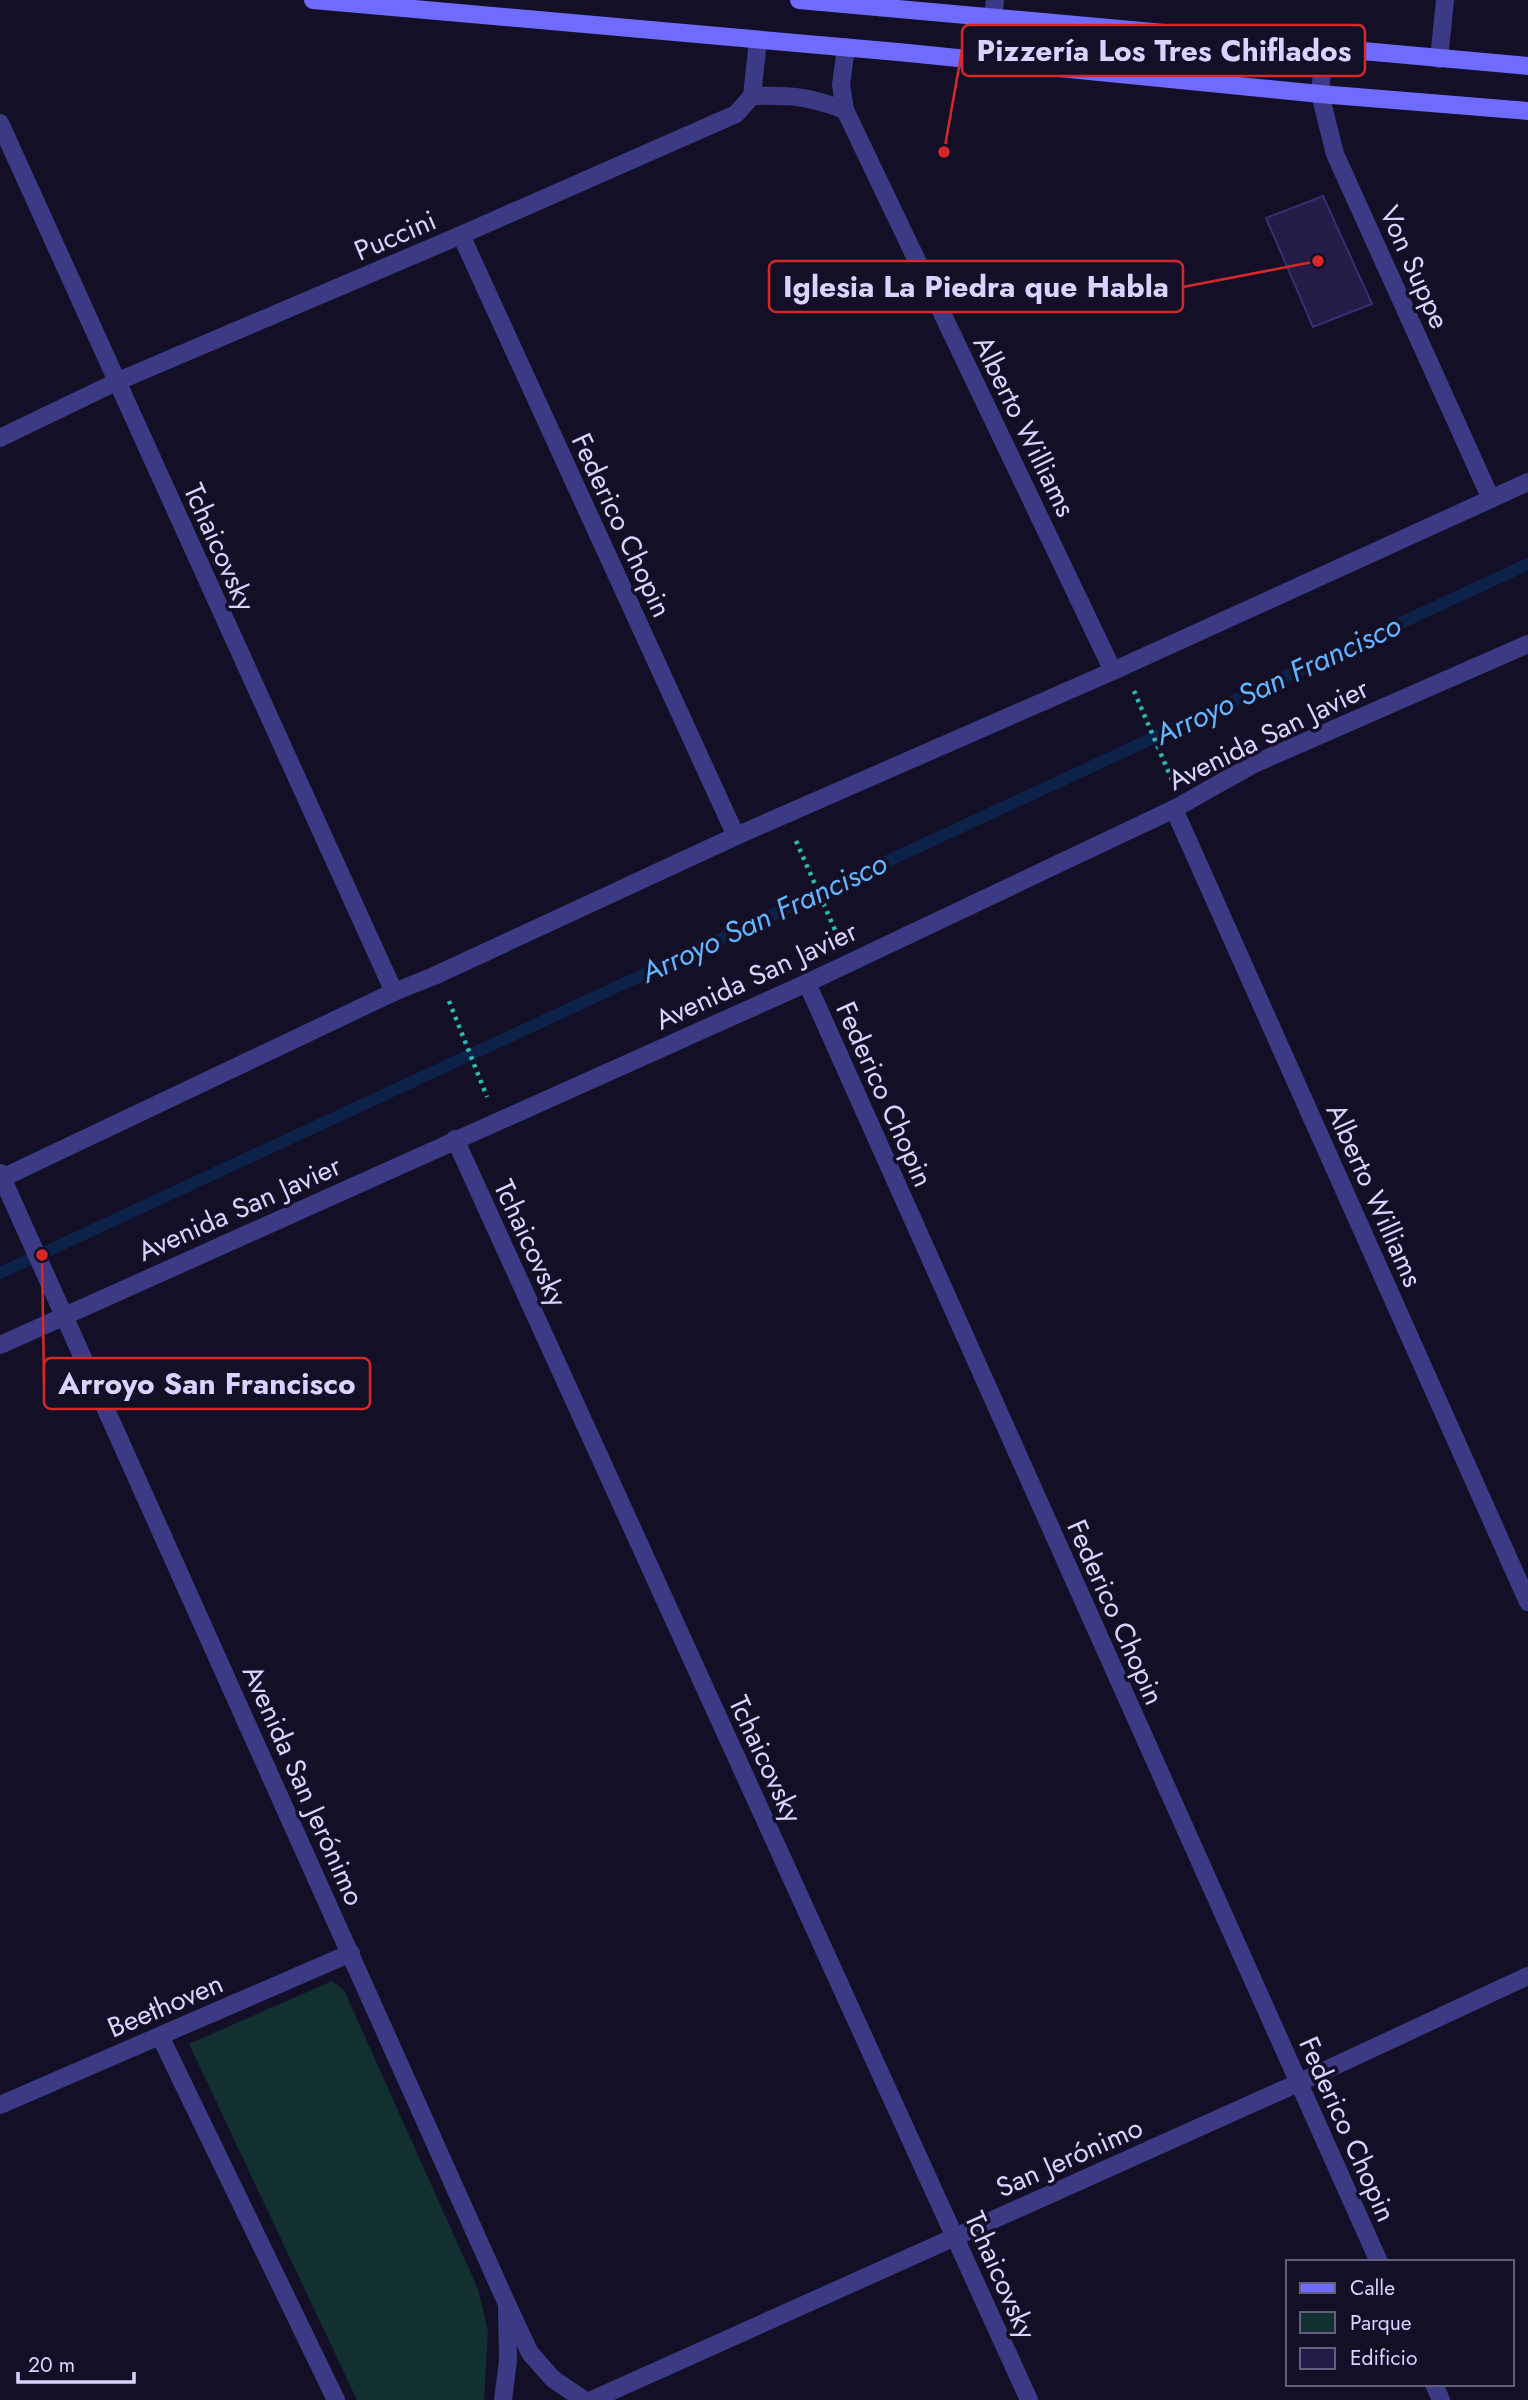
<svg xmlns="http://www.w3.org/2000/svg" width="1528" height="2400" font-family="Jost,sans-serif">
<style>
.green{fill:#12302f}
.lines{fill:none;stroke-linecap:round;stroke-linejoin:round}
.stream{stroke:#0c2248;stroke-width:12}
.building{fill:#241b47;stroke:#3b2d73;stroke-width:2}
.path{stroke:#2fb8b0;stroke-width:4.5;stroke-dasharray:3.5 5;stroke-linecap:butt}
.minor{stroke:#3d3a85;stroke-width:18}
.secondary{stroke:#6f6bff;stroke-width:18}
.labels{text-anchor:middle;stroke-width:7;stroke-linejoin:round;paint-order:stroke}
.street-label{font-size:28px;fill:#d9d4ff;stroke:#130f26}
.water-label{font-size:30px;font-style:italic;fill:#62b6ff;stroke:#130f26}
.leader{fill:none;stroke:#d62828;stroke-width:2.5}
.callout-dot{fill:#d62828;stroke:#130f26;stroke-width:2.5}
.callout{fill:#130f26;stroke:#d62828;stroke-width:2.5}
.callout-label{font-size:30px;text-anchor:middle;font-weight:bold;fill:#d9d4ff}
</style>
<rect width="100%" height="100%" fill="#130f26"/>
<!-- green -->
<path class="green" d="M332 1981 344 1990 478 2289 488 2331 484 2400H357L189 2044Z"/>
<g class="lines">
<!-- stream -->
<path class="stream" d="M0 1273 1528 564"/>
</g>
<!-- building -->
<path class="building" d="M1323 196 1372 304 1313 327 1266 218Z"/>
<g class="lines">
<!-- path -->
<g class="path">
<path d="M1134 691 1172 780"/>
<path d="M796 841 839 939"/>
<path d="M449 1001 487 1097"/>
</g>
<!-- minor -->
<g class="minor">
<path d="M993 18 995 0"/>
<path d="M846 47 841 85 845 110 1113 671"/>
<path d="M1324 49 1320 94 1335 154 1491 499"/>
<path d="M1439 59 1445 0"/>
<path d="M752 96C792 95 807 96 845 110"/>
<path d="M0 123 394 992"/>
<path d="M461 235 736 836"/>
<path d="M0 438 116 382 461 235 736 114 752 96 758 40"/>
<path d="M1174 809 1528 1602"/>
<path d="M807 983 1379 2262"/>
<path d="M455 1139 1029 2400"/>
<path d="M0 1173 507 2304 530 2353 553 2379 584 2400"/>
<path d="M0 1179 394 992 434 976 736 836 1113 671 1528 482"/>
<path d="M0 1345 807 983 1174 809 1254 764 1528 644"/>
<path d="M160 2036 336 2400"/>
<path d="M0 2105 351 1953"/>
<path d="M1434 2384 1441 2400"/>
<path d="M503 2400 508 2360 507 2309"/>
<path d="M592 2400 1298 2083 1528 1976"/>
</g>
<!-- secondary -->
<g class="secondary">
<path d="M313 0 898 52 1320 94 1528 111"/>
<path d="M799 0 1528 66"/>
</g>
</g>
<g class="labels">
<!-- street labels -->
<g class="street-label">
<text transform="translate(395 235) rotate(-23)" y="10">Puccini</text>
<text transform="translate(1415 267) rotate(66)" y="10">Von Suppe</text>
<text transform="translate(1025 426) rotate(64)" y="10">Alberto Williams</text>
<text transform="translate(622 525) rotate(65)" y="10">Federico Chopin</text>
<text transform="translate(220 547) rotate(66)" y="10">Tchaicovsky</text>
<text transform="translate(1268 734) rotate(-26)" y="10">Avenida San Javier</text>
<text transform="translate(756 975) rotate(-25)" y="10">Avenida San Javier</text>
<text transform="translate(885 1094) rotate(66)" y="10">Federico Chopin</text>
<text transform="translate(1375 1195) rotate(66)" y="10">Alberto Williams</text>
<text transform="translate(239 1208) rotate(-24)" y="10">Avenida San Javier</text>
<text transform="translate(531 1243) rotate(65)" y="10">Tchaicovsky</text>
<text transform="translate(1116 1612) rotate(66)" y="10">Federico Chopin</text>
<text transform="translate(766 1759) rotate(65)" y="10">Tchaicovsky</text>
<text transform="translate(304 1785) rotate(66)" y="10">Avenida San Jerónimo</text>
<text transform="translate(165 2005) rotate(-23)" y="10">Beethoven</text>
<text transform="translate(1348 2129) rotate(66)" y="10">Federico Chopin</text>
<text transform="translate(1069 2157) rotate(-24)" y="10">San Jerónimo</text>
<text transform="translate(1001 2275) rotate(66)" y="10">Tchaicovsky</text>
</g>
<!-- water labels -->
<g class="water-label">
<text transform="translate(1278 680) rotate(-25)" y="10">Arroyo San Francisco</text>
<text transform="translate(764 918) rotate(-25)" y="10">Arroyo San Francisco</text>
</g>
</g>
<!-- callouts -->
<path class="leader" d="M944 152L962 50M1318 261L1183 287M42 1255L44 1383"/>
<g class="callout-dot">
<circle cx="944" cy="152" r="7"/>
<circle cx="1318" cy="261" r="7"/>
<circle cx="42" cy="1255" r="7"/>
</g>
<g class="callout">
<rect x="962" y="25" width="403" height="51" rx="7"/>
<rect x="769" y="261" width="414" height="51" rx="7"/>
<rect x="44" y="1358" width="326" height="51" rx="7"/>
</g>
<g class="callout-label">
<text x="1164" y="61">Pizzería Los Tres Chiflados</text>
<text x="976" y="297">Iglesia La Piedra que Habla</text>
<text x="207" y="1394">Arroyo San Francisco</text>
</g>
<!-- legend -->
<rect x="1286" y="2260" width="228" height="126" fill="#130f26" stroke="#625e7d" stroke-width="2"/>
<rect x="1300" y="2283" width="35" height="10" fill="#6f6bff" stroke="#625e7d" stroke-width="2"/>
<text x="1350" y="2295" font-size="21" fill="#d9d4ff">Calle</text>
<rect x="1300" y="2312" width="35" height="21" fill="#12302f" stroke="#625e7d" stroke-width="2"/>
<text x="1350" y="2330" font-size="21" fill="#d9d4ff">Parque</text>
<rect x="1300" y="2348" width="35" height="21" fill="#241b47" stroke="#625e7d" stroke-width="2"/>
<text x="1350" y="2365" font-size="21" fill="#d9d4ff">Edificio</text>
<!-- scale -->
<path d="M18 2372v10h116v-10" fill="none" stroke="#d9d4ff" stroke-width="3.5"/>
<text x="28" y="2372" font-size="21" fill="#d9d4ff" stroke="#130f26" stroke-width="5" paint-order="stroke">20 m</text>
</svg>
